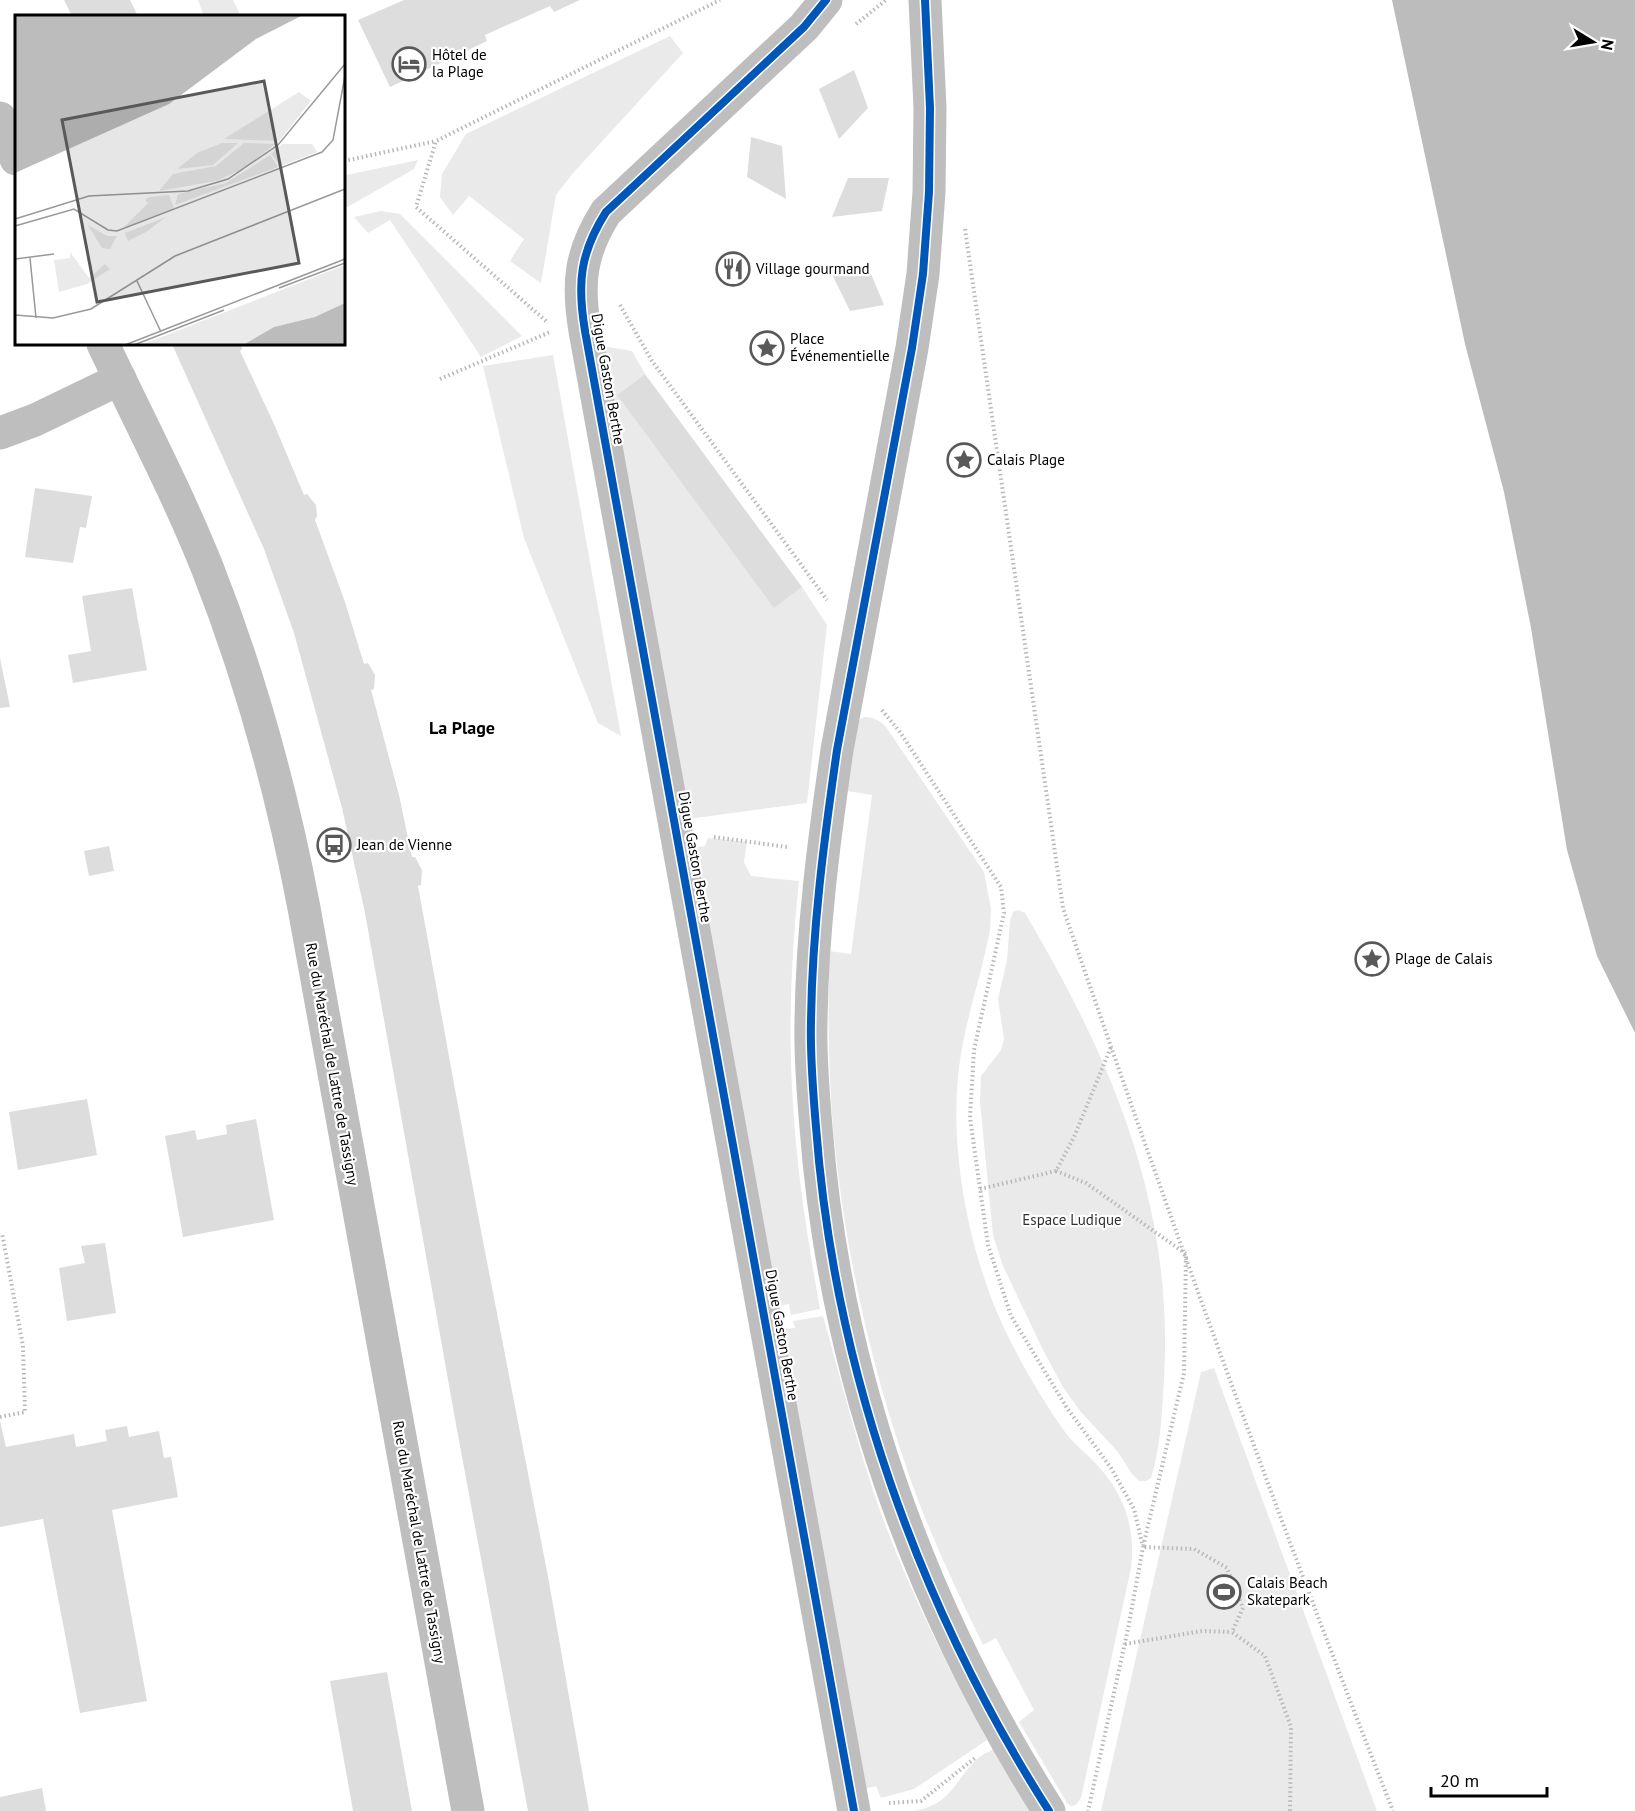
<svg xmlns="http://www.w3.org/2000/svg" width="1635" height="1811" font-family="'PT Sans',sans-serif">
<style>
.green{fill:#eaeaea}
.water{fill:#bcbcbc}
.building{fill:#ddd}
.lines{fill:none;stroke-linecap:round;stroke-linejoin:round}
.path{stroke:#b8b8b8;stroke-width:4;stroke-dasharray:1.5 3;stroke-linecap:butt}
.minor{stroke:#bebebe;stroke-width:33}
.cycleway-casing{stroke:#fff;stroke-width:11}
.cycleway{stroke:#0057b8;stroke-width:8}
.labels{text-anchor:middle;stroke-width:4.5;stroke-linejoin:round;paint-order:stroke}
.poi-label{font-size:15px;fill:#000;stroke:#fff;text-anchor:start}
.street-label{font-size:15px;fill:#000;stroke:#fff}
.park-label{font-size:15px;fill:#303030;stroke:#fff}
.quarter-label{font-size:18px;font-weight:bold;fill:#000;stroke:#fff}
.inset-road{fill:none;stroke:#999;stroke-width:1.5}
.view{fill:#595959;fill-opacity:0.15;stroke:#595959;stroke-width:3}
.inset-edge{fill:none;stroke:#000;stroke-width:3}
</style>
<rect width="100%" height="100%" fill="#fff"/>
<!-- green -->
<g class="green">
<path d="M198 0H233L241 16H204Z"/>
<path d="M670 36 683 53 574 172 556 195 541 283 510 261 524 239 469 196 453 215 440 197 442 174 466 134Z"/>
<path d="M418 160 414 169 344 209V178L346 175Z"/>
<path d="M381 211 400 214 522 336 481 357 390 220 368 233 354 217Z"/>
<path d="M603 346 632 351 645 374 617 395 774 607 802 587 827 625 807 803 688 819Z"/>
<path d="M553 355 621 736 598 723 524 538 483 366Z"/>
<path d="M864 717C874 717 879 720 886 727L984 872 991 909 990 930C982 972 968 1012 961 1054 947 1136 966 1241 999 1317 1016 1355 1038 1393 1062 1428 1074 1446 1095 1459 1108 1478 1128 1506 1135 1534 1131 1568L1081 1798 1076 1805 1071 1806 1067 1803 1019 1722 1034 1710 996 1638 983 1645C960 1598 937 1549 918 1500 875 1384 846 1260 834 1138 828 1076 828 1014 829 951L851 954 872 795 847 791 857 721Z"/>
<path d="M708 838 747 842 744 862 751 876 799 881C791 955 788 1029 793 1105 797 1173 808 1241 820 1309L791 1315 789 1304 777 1306 694 848 705 846Z"/>
<path d="M1018 910 1025 913C1112 1060 1174 1205 1164 1379 1162 1412 1161 1446 1151 1478L1146 1481H1139L1132 1474 1118 1452 1080 1411 1063 1387 1044 1352 1003 1266 993 1235 980 1102 981 1076 1001 1050 1004 1039 998 999 1007 960 1010 921 1013 912Z"/>
<path d="M823 1316C841 1380 857 1445 879 1508 908 1589 947 1665 987 1740L914 1789 881 1798 876 1786 864 1789 781 1329 795 1328 793 1321Z"/>
<path d="M1214 1368 1377 1811H1101L1201 1372Z"/>
<path d="M993 1749 1030 1811H913C950 1805 952 1785 974 1762 979 1756 987 1753 993 1749Z"/>
</g>
<!-- water -->
<path class="water" d="M1392 0H1635V1033L1597 956 1567 850 1531 628 1504 492 1465 344Z"/>
<!-- building -->
<g class="building">
<path d="M64 0H130L138 16H72Z"/>
<path d="M404 0H580L554 12 550 6 485 35 487 41 390 87 358 20Z"/>
<path d="M854 70 868 108 839 139 819 89Z"/>
<path d="M751 137 782 146 786 199 747 177Z"/>
<path d="M848 178H889L882 211 832 217Z"/>
<path d="M829 268 869 269 884 305 850 311Z"/>
<path d="M172 344H241L242 349 240 351 274 424 304 495 307 494 316 505 317 516 315 520 345 602 364 664 368 663 375 675 374 689 371 690 399 795 412 857H415L422 870 421 885 418 886 477 1210 549 1582 589 1811H528L455 1419 365 913 342 808 294 633 264 549Z"/>
<path d="M645 374 802 587 774 608 617 395Z"/>
<path d="M35 488 92 496 86 528 80 527 73 563 25 557Z"/>
<path d="M132 588 147 670 73 683 68 655 91 651 82 596Z"/>
<path d="M0 658 10 707 0 708Z"/>
<path d="M109 846 114 871 89 876 84 851Z"/>
<path d="M87 1099 97 1155 18 1170 9 1112Z"/>
<path d="M256 1119 274 1220 183 1237 165 1136 195 1130 197 1140 227 1134 226 1125Z"/>
<path d="M105 1243 116 1313 67 1321 59 1268 85 1263 81 1246Z"/>
<path d="M0 1421 6 1447 74 1434 76 1447 107 1441 105 1430 127 1426 129 1437 159 1431 164 1458 171 1457 178 1497 112 1510 147 1701 80 1713 43 1519 0 1527Z"/>
<path d="M387 1672 412 1811H353L330 1681Z"/>
<path d="M42 1788 46 1811H0V1797Z"/>
</g>
<g class="lines">
<!-- path -->
<g class="path">
<path d="M856 24 886 0"/>
<path d="M344 161 436 141"/>
<path d="M965 229 1063 908C1167 1211 1276 1513 1393 1811"/>
<path d="M620 305 652 361 827 600"/>
<path d="M546 321 416 207 436 141 720 0"/>
<path d="M440 379 550 332"/>
<path d="M882 710 900 732 1001 887 1004 913 974 1050 970 1118 988 1245 1011 1316 1067 1408 1111 1468 1134 1509 1143 1547 1128 1629 1088 1811"/>
<path d="M714 837 787 847"/>
<path d="M1056 1171 1086 1183 1186 1254 1184 1373 1143 1547 1194 1549 1227 1568 1243 1608 1232 1632 1265 1656 1291 1727 1290 1811"/>
<path d="M980 1189 1056 1171 1074 1137 1111 1047"/>
<path d="M0 1417 25 1412 23 1346 2 1233"/>
<path d="M1125 1644 1202 1631 1232 1632"/>
<path d="M889 1803 921 1801 975 1758"/>
</g>
<!-- minor -->
<g class="minor">
<path d="M826 0 804 27 606 212C580 253 577 283 585 331L854 1811"/>
<path d="M925 0 930 108 929 192 923 274 912 348 837 750C824 840 812 931 811 1022 810 1057 813 1092 816 1127 834 1369 919 1607 1049 1811"/>
<path d="M0 118 16 159"/>
<path d="M103 344C138 418 176 490 207 567 250 676 282 792 304 908L468 1811"/>
<path d="M0 433 35 420 120 379"/>
</g>
<!-- cycleway casing -->
<g class="cycleway-casing">
<g id="cycleway">
<path d="M826 0 804 27 606 212C580 253 577 283 585 331L854 1811"/>
<path d="M925 0 930 108 929 192 923 274 912 348 837 750C824 840 812 931 811 1022 810 1057 813 1092 816 1127 834 1369 919 1607 1049 1811"/>
</g>
</g>
<!-- cycleway -->
<use href="#cycleway" class="cycleway"/>
</g>
<!-- icons -->
<defs>
<g id="hotel-ring" transform="scale(1.725)"><circle r="9.5" fill="#fff" stroke="#595959" stroke-width="1.5"/><path d="M-6-4.5h1.5V1H6V5H4.5V3h-9V5H-6ZM-4 0a1.8 1.8 0 1 1 3.6 0ZM.5 0V-2.5h3Q6-2.5 6 0Z" fill="#595959"/></g>
<g id="restaurant-ring" transform="scale(1.725)"><circle r="9.5" fill="#fff" stroke="#595959" stroke-width="1.5"/><path d="M-5-6h1v4h1v-4h1v4h1v-4h1v5L-1.5 .5V6h-2V.5L-5-1ZM5-6V6H3V1.5H1.5Q1.5-4 5-6Z" fill="#595959"/></g>
<g id="sight-ring" transform="scale(1.725)"><circle r="9.5" fill="#fff" stroke="#595959" stroke-width="1.5"/><path d="M0-6L1.8-2.2L6-1.7L2.9 1.2L3.7 5.4L0 3.3L-3.7 5.4L-2.9 1.2L-6-1.7L-1.8-2.2Z" fill="#595959"/></g>
<g id="bus-ring" transform="scale(1.725)"><circle r="9.5" fill="#fff" stroke="#595959" stroke-width="1.5"/><path d="M-5-6H5V4H4V6H2V4H-2V6H-4V4H-5ZM-3.5-4V0h7V-4ZM-3.5 1.2v1.5H-2V1.2ZM2 1.2v1.5H3.5V1.2Z" fill="#595959"/></g>
<g id="stadium-ring" transform="scale(1.725)"><circle r="9.5" fill="#fff" stroke="#595959" stroke-width="1.5"/><path d="M0-5a6.5 5 0 1 0 0 10a6.5 5 0 1 0 0-10ZM-3.5-1.8h7v3.6h-7Z" fill="#595959"/></g>
</defs>
<g fill-rule="evenodd">
<use href="#hotel-ring" x="409" y="64"/>
<use href="#restaurant-ring" x="733" y="269"/>
<use href="#sight-ring" x="767" y="348"/>
<use href="#sight-ring" x="964" y="460"/>
<use href="#bus-ring" x="334" y="845"/>
<use href="#sight-ring" x="1372" y="959"/>
<use href="#stadium-ring" x="1224" y="1592"/>
</g>
<g class="labels">
<!-- poi labels -->
<g class="poi-label">
<text x="432" y="60">Hôtel de<tspan x="432" dy="17">la Plage</tspan></text>
<text x="756" y="274">Village gourmand</text>
<text x="790" y="344">Place<tspan x="790" dy="17">Événementielle</tspan></text>
<text x="987" y="465">Calais Plage</text>
<text x="357" y="850">Jean de Vienne</text>
<text x="1395" y="964">Plage de Calais</text>
<text x="1247" y="1588">Calais Beach<tspan x="1247" dy="17">Skatepark</tspan></text>
</g>
<!-- street labels -->
<g class="street-label">
<text transform="translate(608 379) rotate(80)" y="5">Digue Gaston Berthe</text>
<text transform="translate(695 857) rotate(80)" y="5">Digue Gaston Berthe</text>
<text transform="translate(332 1064) rotate(80)" y="5">Rue du Maréchal de Lattre de Tassigny</text>
<text transform="translate(782 1335) rotate(80)" y="5">Digue Gaston Berthe</text>
<text transform="translate(419 1542) rotate(80)" y="5">Rue du Maréchal de Lattre de Tassigny</text>
</g>
<!-- park labels -->
<g class="park-label">
<text x="1072" y="1225">Espace Ludique</text>
</g>
<!-- quarter labels -->
<g class="quarter-label">
<text x="462" y="734">La Plage</text>
</g>
</g>
<!-- overview -->
<g transform="translate(15 15)">
<rect width="330" height="330" fill="#fff"/>
<path d="M284 77 296 86 264 126 209 124ZM207 128H223L198 150 162 154 182 138ZM229 128 260 129 230 153 201 166 144 176 158 159 201 151ZM267 129H297L302 137 266 151 256 139ZM255 140 263 152 160 190 163 179 211 168ZM154 180 159 193 108 213 133 188 130 185 134 182ZM151 202 131 217 113 226 110 218ZM73 210 92 221H102L95 234 87 233ZM55 237 74 263 90 249 95 254 72 269 44 277 39 245 55 243ZM330 250V288L301 302 259 312 228 330H126Z" fill="#eaeaea"/>
<path d="M0 0H288L241 24 154 89 0 158ZM330 288V330H228L259 312 300 302Z" fill="#bcbcbc"/>
<path class="inset-road" d="M0 204 74 181 173 176 213 164 263 130 330 49M0 211 59 194 93 215 102 216 307 137 318 125 330 61M15 243 21 303M0 244 39 239M122 266 146 317M264 273 330 248M0 300 38 303 76 294 160 241 330 174M110 330 330 244M119 330 209 295"/>
<path class="view" d="M249 66 284 248 82 287 47 105Z"/>
<rect width="330" height="330" class="inset-edge"/>
</g>
<!-- north arrow -->
<g transform="translate(1593 42) rotate(101)" stroke="#ffffff" stroke-width="4.5" paint-order="stroke">
<path d="M0-4.5L10 22L0 15L-10 22Z" fill="#000000"/>
<text y="-9" font-size="16" font-weight="bold" text-anchor="middle" fill="#000000">N</text>
</g>
<!-- scale -->
<path d="M1431 1787v9h116v-9" fill="none" stroke="#000000" stroke-width="3"/>
<text x="1440" y="1787" font-size="18" fill="#000000" stroke="#ffffff" stroke-width="4.5" paint-order="stroke">20 m</text>
</svg>
